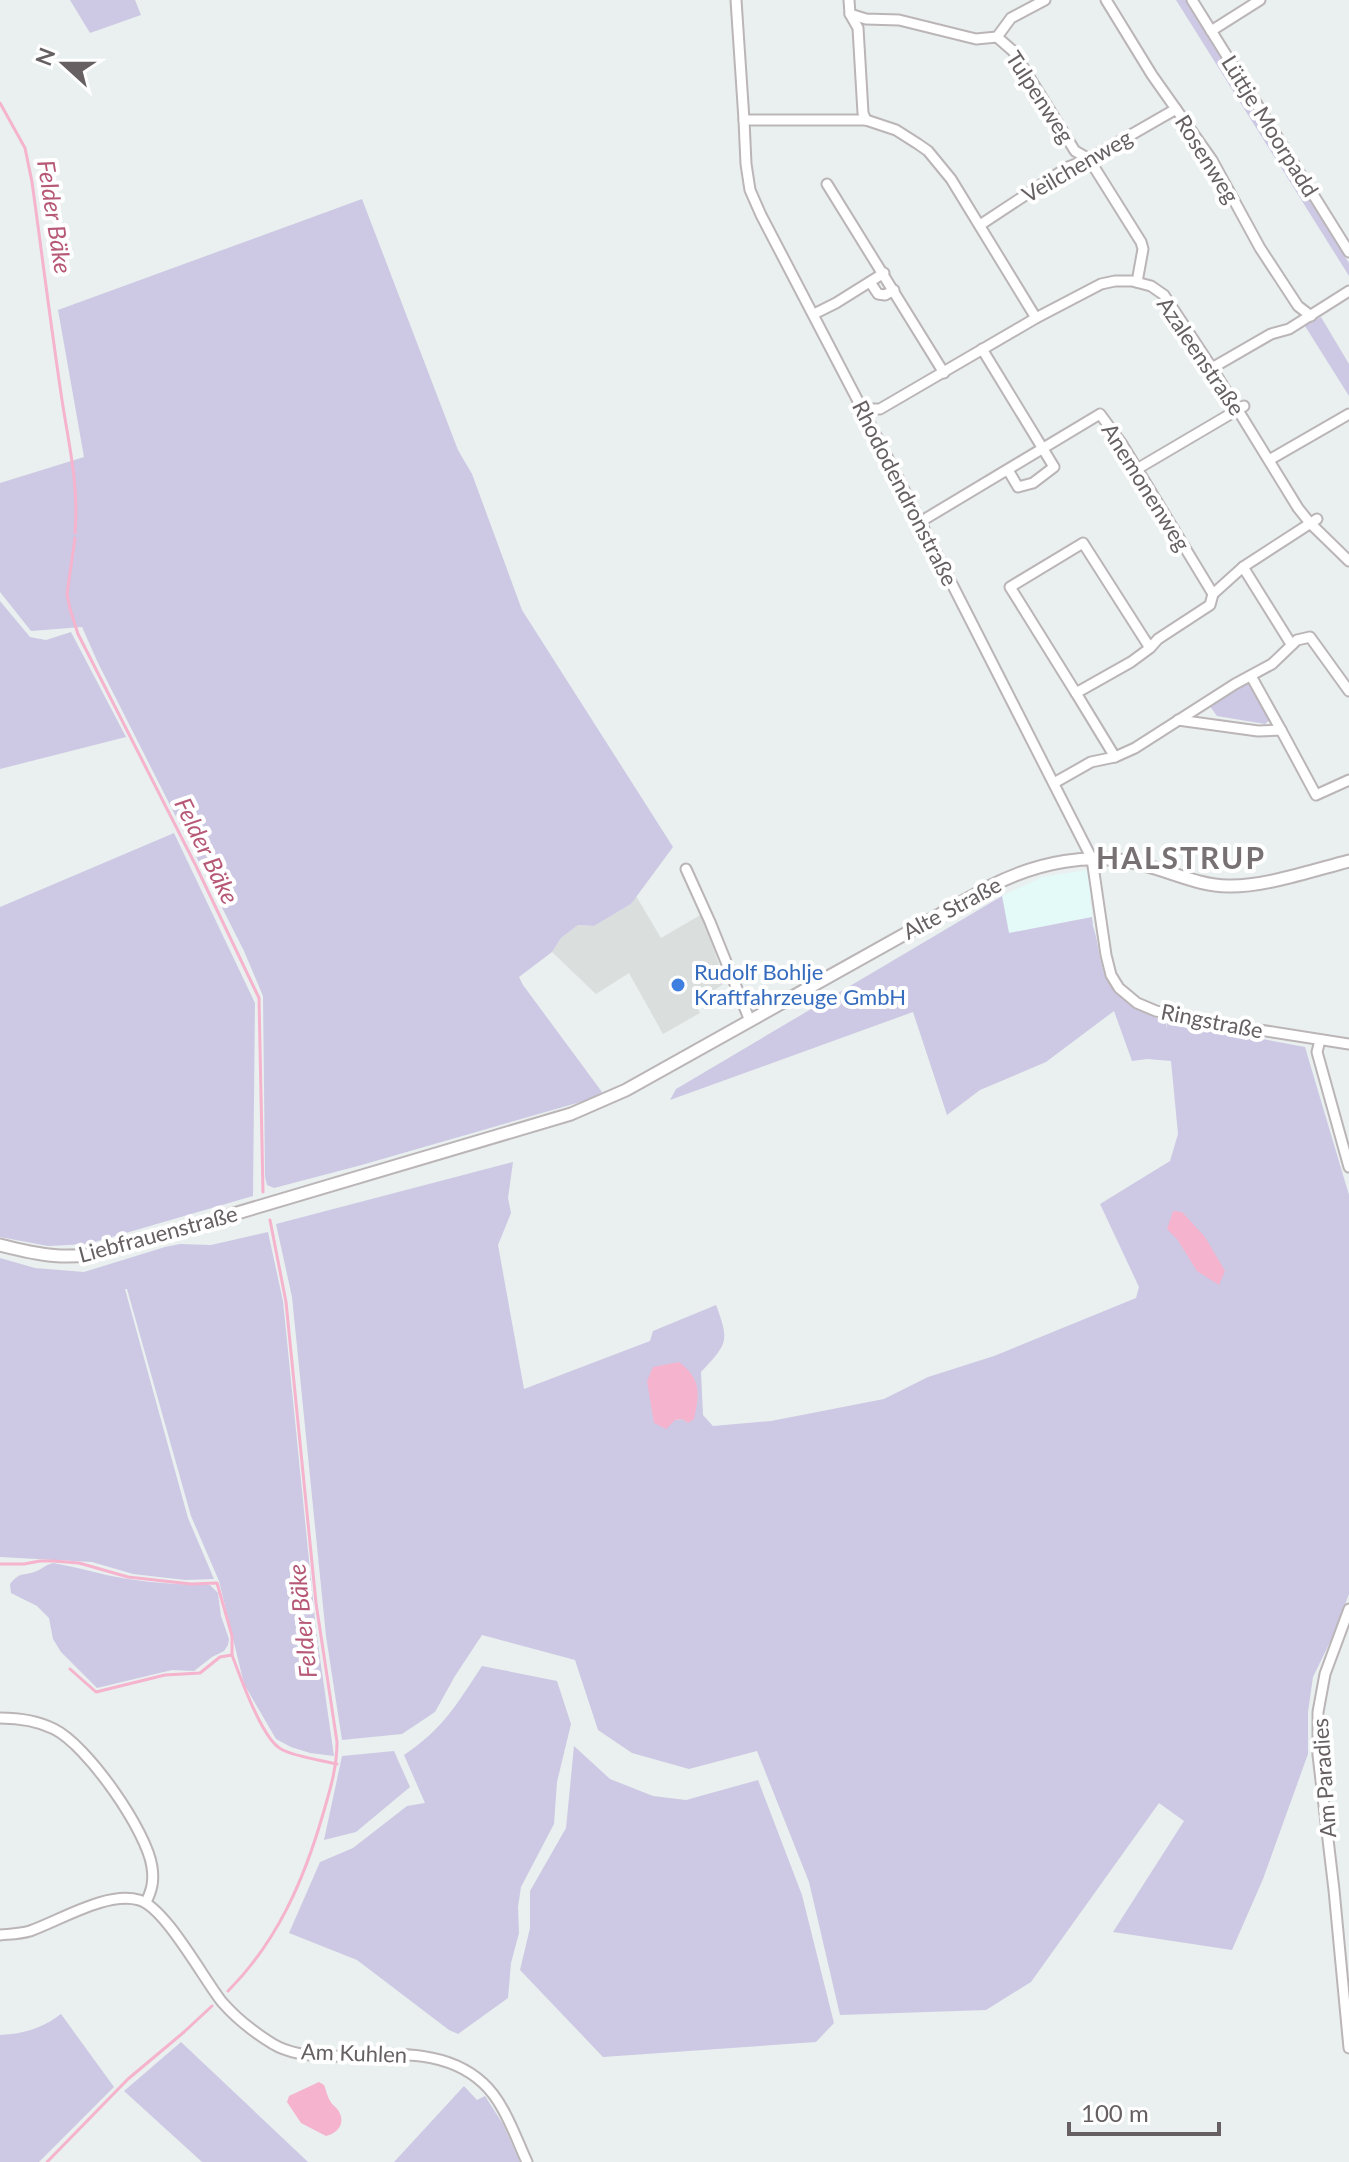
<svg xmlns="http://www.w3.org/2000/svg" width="1349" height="2162" font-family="Lato,sans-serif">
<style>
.commercial{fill:#e3faf9}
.industrial{fill:#dadfde}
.green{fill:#cdc9e4;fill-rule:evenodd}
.water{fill:#f5b3cd}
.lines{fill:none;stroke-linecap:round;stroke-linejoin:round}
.stream{stroke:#f5b3cd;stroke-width:3}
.minor-casing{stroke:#bbb5b7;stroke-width:13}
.tertiary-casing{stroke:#bbb5b7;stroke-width:15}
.minor{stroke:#fff;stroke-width:9}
.tertiary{stroke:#fff;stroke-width:11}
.shop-dot{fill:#3f7fe0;stroke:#fff;stroke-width:3}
.labels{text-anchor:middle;stroke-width:8;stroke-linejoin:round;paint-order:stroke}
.street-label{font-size:22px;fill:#666062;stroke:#fff}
.shop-label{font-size:22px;fill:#366cbe;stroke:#fff;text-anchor:start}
.water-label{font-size:24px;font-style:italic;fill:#b65876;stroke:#fff}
.district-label{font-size:30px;font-weight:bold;letter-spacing:2px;fill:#787173;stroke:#fff}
</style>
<rect width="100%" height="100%" fill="#e9f0ef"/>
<!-- commercial -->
<path class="commercial" d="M1087 870 1092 893 1090 899 1092 917 1009 933 1002 896 1042 877Z"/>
<!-- industrial -->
<path class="industrial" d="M636 896 661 938 702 914 725 983 704 997 706 1001 697 1007 700 1013 663 1034 629 973 596 994 552 952 561 938 578 925 594 926 631 904Z"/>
<!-- green -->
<g class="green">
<path d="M70 0H135L141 15 90 33Z"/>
<path d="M1176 0H1187L1349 263V276Z"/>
<path d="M362 199 458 450 472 474 522 610 673 847 631 904 594 926 578 925 561 938 552 952 519 977 523 985 602 1092 591 1099 358 1166 274 1188 267 1185 265 1177 263 996 244 951 98 663 82 627 31 631 0 592V483L84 457 58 310Z"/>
<path d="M1321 317 1349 364V396L1305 326Z"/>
<path d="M0 601 30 637 46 640 71 632 126 737 0 769Z"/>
<path d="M1247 681 1271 719 1265 724 1217 716 1209 705Z"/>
<path d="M174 833 255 1003 253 1196 88 1244 48 1246 0 1237V907Z"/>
<path d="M1002 896 1009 933 1092 917 1093 926C1099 943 1099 965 1108 982 1120 1002 1144 1014 1166 1021L1167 1030V1021L1305 1047 1349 1195V1594L1332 1638 1313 1677 1308 1712V1754L1263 1879 1232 1950 1113 1932 1184 1821 1159 1803 1031 1982 986 2010 840 2015 809 1882 757 1751 689 1769 632 1753 598 1730 575 1660 482 1635 455 1676 435 1712 402 1734 342 1740 326 1636 292 1297 276 1224 513 1162 508 1198 511 1213 498 1245 524 1389 650 1341 653 1331 716 1305C730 1342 727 1344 701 1372L703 1415 713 1426 771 1421 884 1399 928 1377 994 1356 1136 1298 1139 1287 1100 1204 1170 1161 1178 1134 1171 1061 1147 1059 1132 1061 1114 1011 1046 1062 980 1090 947 1115 913 1012 670 1100 676 1089ZM653 1367 696 1385 688 1423 682 1419 675 1420Z"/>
<path d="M268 1232 283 1301 316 1630 334 1756 310 1753 291 1747 276 1739 244 1684 219 1581 191 1516 127 1289H125L188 1518 214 1579 185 1580 133 1574 92 1562 0 1557V1258L35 1268 84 1272 165 1247 180 1244 211 1245Z"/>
<path d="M53 1563C78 1567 102 1575 128 1579 155 1583 183 1585 210 1585L218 1593 221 1616 229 1639 228 1645 224 1651 212 1657 194 1671 172 1670 97 1688 61 1652 53 1639 49 1618 37 1606 11 1593 10 1584C20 1572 21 1576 34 1572 42 1570 44 1565 53 1563Z"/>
<path d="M482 1666 557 1681 571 1724 557 1782 554 1824 521 1887 518 1907 519 1933 511 1963 508 1998 458 2034 449 2030 357 1960 289 1933 320 1862 353 1848 407 1806 425 1803 404 1755C444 1728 456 1705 482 1666Z"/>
<path d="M574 1746 610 1779 653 1796 686 1800 758 1780 802 1895 834 2023 816 2042 603 2057 520 1970 530 1928V1891L566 1828Z"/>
<path d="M394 1751 410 1787 356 1832 324 1840 342 1756Z"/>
<path d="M61 2014 114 2087 39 2162H0V2035C23 2034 43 2028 61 2014Z"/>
<path d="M181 2042 308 2162H202L124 2091Z"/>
<path d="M464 2086 477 2100 485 2096 503 2124 520 2162H394Z"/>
</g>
<!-- water -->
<g class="water">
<path d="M1173 1211 1182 1212 1205 1237 1225 1271 1219 1285 1197 1271 1177 1239 1167 1229Z"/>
<path d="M679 1362C701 1379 700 1393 694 1419L688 1423 682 1419 675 1420 666 1429 654 1423 647 1381 653 1367Z"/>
<path d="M319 2082 324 2085C326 2090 327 2095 329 2099 332 2105 334 2105 338 2110 346 2122 339 2133 326 2136L301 2123 287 2102 289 2096Z"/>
</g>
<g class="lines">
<!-- stream -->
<g class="stream">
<path d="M0 103 25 148 32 182C42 254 51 327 62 400 69 446 79 485 75 533"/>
<path d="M75 538 67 594 70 609 78 634 195 864 259 998 263 1192"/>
<path d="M0 1564H24L40 1561H53L79 1563 128 1577 191 1584 217 1583 232 1636V1655"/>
<path d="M70 1669 96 1692 165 1675 200 1673 220 1657 232 1655C240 1676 262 1739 281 1749 295 1757 321 1760 337 1764"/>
<path d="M228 1991C277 1942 304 1880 323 1814 330 1790 337 1768 337 1742L316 1603 286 1302 270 1220"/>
<path d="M47 2162 128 2079 184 2032 212 2006"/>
</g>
<!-- minor casing -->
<g class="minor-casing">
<g id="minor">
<path d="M736 0 744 120H866L896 130 918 144 928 151 951 179 1036 318"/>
<path d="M849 0 850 14 858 28 863 113 866 120"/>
<path d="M1106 0 1152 75 1212 160 1260 248 1298 306 1311 316"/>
<path d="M1192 0 1349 252"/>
<path d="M850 14 866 19 899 20 976 39 997 37 1013 51 1075 151 1089 159 1141 242 1143 249 1137 282"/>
<path d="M1211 31 1260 0"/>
<path d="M997 37 1011 18 1045 0"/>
<path d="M744 120 746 164 750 190 761 215 895 472 1092 859 1106 955 1111 975 1119 988 1137 1003 1156 1011 1202 1021 1349 1044"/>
<path d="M827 184 944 373"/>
<path d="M980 225 1068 167 1089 159 1176 109"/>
<path d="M870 282 878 294 885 295 894 290"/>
<path d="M814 314 836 303 884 273"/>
<path d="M982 349 1054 467 1033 483 1018 487 1008 470"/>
<path d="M1212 368 1271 334 1289 329 1349 291"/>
<path d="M873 409H880L1036 318 1101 284 1115 281H1132L1151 286 1164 295 1212 368 1298 508 1310 523 1349 561"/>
<path d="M1269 460 1349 414"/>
<path d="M1137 469 1244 406"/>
<path d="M920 522 1100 414 1122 444 1213 594"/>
<path d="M1243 567 1291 644"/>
<path d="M1150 648 1131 662 1076 693 1010 587 1083 543 1150 648 1158 639 1210 605 1213 594 1243 567 1317 519"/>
<path d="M1251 676 1281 730"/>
<path d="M1076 693 1115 757"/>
<path d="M1178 720 1258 731 1281 730 1316 795 1349 780"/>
<path d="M1054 783 1091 762 1115 757 1135 748 1235 684 1272 664 1297 640 1310 637 1349 691"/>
<path d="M686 869 710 922 750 1021"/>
<path d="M1320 1040 1317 1052 1349 1167"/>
<path d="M1349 1609 1325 1674 1318 1712V1755L1334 1890 1349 2048"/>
<path d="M0 1718C17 1718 38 1721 54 1729 87 1745 147 1831 152 1867 154 1881 152 1890 146 1902"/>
<path d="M0 1935C10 1934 20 1934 30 1931 61 1920 107 1891 139 1900 165 1907 203 1978 222 2002 236 2018 255 2033 273 2044 293 2056 321 2057 344 2056 391 2054 445 2048 483 2083 504 2102 515 2136 527 2162"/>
</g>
</g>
<!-- tertiary casing -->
<g class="tertiary-casing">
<path id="tertiary" d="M0 1245C39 1255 68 1261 109 1251L571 1114 626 1090 989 887C1037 862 1091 851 1144 865 1172 872 1200 886 1228 886 1264 887 1314 870 1349 861"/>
</g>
<!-- minor -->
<use href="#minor" class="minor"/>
<!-- tertiary -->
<use href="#tertiary" class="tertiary"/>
</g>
<!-- markers -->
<circle class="shop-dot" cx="678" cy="985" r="8"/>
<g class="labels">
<!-- street labels -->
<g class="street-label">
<text transform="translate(1040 97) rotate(57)" y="8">Tulpenweg</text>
<text transform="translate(1270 126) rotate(58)" y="8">Lüttje Moorpadd</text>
<text transform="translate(1207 159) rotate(58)" y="8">Rosenweg</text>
<text transform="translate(1077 166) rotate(-30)" y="8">Veilchenweg</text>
<text transform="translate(1201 356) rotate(56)" y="8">Azaleenstraße</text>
<text transform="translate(1146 487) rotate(58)" y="8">Anemonenweg</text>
<text transform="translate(905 493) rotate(63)" y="8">Rhododendronstraße</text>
<text transform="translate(952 908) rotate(-28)" y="8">Alte Straße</text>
<text transform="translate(1212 1021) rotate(11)" y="8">Ringstraße</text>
<text transform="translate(158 1234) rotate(-15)" y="8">Liebfrauenstraße</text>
<text transform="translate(1324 1778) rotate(-94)" y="8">Am Paradies</text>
<text transform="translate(354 2053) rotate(2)" y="8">Am Kuhlen</text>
</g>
<!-- shop labels -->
<g class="shop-label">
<text x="694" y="980">Rudolf Bohlje<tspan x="694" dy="25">Kraftfahrzeuge GmbH</tspan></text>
</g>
<!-- water labels -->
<g class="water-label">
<text transform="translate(54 217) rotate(81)" y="8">Felder Bäke</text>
<text transform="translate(206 851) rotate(64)" y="8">Felder Bäke</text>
<text transform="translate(303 1621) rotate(-96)" y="8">Felder Bäke</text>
</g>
<!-- district labels -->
<g class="district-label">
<text x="1181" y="869">HALSTRUP</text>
</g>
</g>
<!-- north arrow -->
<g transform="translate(64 64) rotate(291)" stroke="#ffffff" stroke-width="6" paint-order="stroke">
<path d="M0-6L14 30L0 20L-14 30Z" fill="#666062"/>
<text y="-12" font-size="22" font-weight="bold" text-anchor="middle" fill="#666062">N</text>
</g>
<!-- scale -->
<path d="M1069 2122v12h150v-12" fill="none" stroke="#666062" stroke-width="4"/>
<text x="1081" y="2122" font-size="24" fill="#666062" stroke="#ffffff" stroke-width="6" paint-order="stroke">100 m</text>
</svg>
